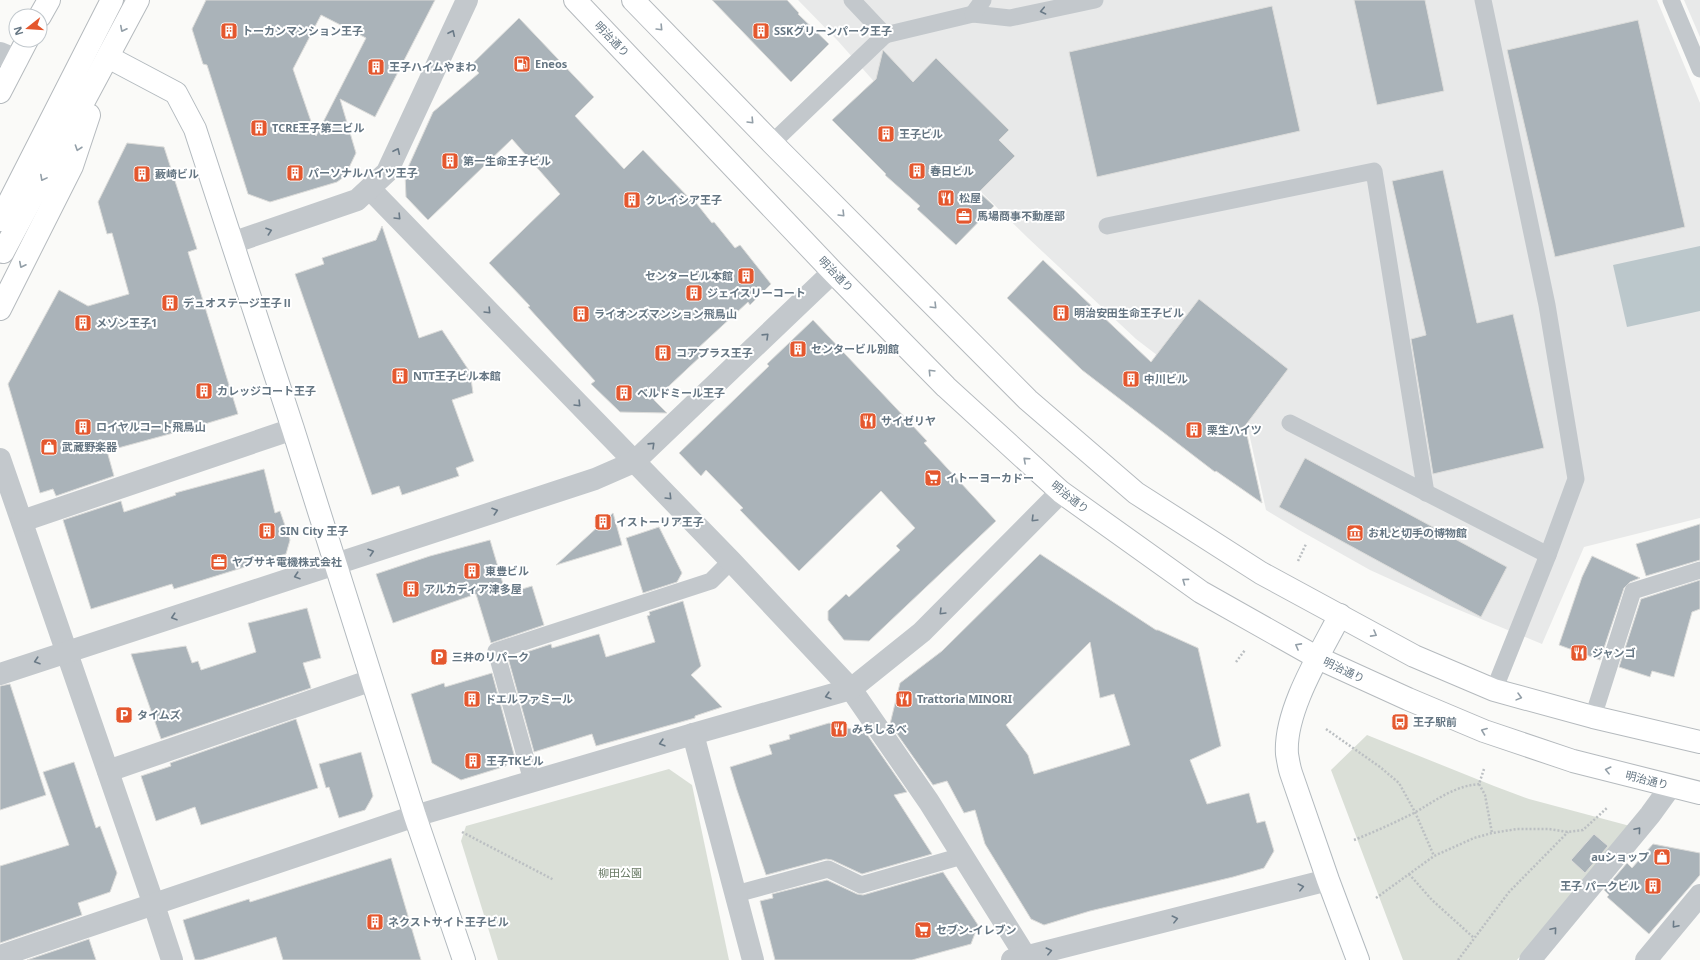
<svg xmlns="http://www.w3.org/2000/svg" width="1700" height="960" font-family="'Noto Sans','Noto Sans JP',sans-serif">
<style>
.built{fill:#e8e9e9}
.green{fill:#dadfd7}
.water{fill:#bbc7cb}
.building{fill:#aab3b9;stroke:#dcdcda;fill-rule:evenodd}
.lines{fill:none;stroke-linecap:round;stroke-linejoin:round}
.secondary-casing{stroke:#b3babf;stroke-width:24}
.primary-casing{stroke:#b5babe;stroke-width:24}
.highway-casing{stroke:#b4b9bd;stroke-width:24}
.path{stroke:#bbbfc2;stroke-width:2.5;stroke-dasharray:2 2;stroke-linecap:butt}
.lane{stroke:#c3c8cc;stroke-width:17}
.street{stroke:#c3c8cc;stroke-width:22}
.secondary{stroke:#fff;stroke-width:22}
.primary{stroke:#fff;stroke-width:22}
.highway{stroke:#fff;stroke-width:22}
.oneway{stroke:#6a7a87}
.oneway2{stroke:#939fa8}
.labels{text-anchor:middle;stroke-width:4;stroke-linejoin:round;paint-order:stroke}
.poi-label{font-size:11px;font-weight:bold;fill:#657683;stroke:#fff;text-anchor:start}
.street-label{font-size:11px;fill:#657683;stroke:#fff}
.park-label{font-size:11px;fill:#687a64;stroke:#fff}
</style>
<rect width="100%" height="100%" fill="#fafaf8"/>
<!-- built -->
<g class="built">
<path d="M798 0H1657L1700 103V518L1584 547 1542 644 1447 605 1370 570 1299 530 1266 510 1247 424 1136 339 1028 238 910 122 838 41Z"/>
<path d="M1684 0H1700V37Z"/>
</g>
<!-- green -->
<g class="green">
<path d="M1367 735 1494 786 1529 799 1630 826 1517 960H1403L1331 770Z"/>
<path d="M669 769 692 785 729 960H498L461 841 466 826Z"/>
</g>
<!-- water -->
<path class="water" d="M1700 246V311L1627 327 1613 265Z"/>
<!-- building -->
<g class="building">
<path d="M206 0H435L375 117 340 99 356 153 345 176 337 182 270 202 248 194 207 65 203 64 192 29ZM321 15 366 38 316 136 293 69Z"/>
<path d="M712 0H787L799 13 798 14 829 44 791 82Z"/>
<path d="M1354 0H1425L1444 91 1377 105Z"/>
<path d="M1272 6 1300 131 1097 177 1069 52Z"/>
<path d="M519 18 594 97 575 116 624 169 643 150 691 200 693 199 712 223 714 222 735 248 740 245 771 284 750 305 748 302 697 349 702 355 654 400 667 413 620 412 591 384 595 381 528 307 530 306 489 263 560 194 512 139 428 220 406 197 405 174 433 112 479 73 471 65Z"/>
<path d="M1638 20 1685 227 1555 257 1507 50Z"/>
<path d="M883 50 913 82 936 58 1009 130 999 140 1015 156 979 192 994 206 956 245 917 209 920 206 885 175 886 174 832 120 876 79Z"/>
<path d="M127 143 164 147 197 249 188 252 238 414 188 429 107 451 114 476 56 496 53 489 40 493 8 384 59 290 88 306 129 294 112 233 107 234 98 202Z"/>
<path d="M1443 170 1477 323 1513 314 1544 448 1433 474 1411 339 1426 335 1392 181Z"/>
<path d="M382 226 419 338 442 330 470 372 473 393 452 400 474 461 456 468 459 476 402 495 399 486 372 495 295 274 324 264 322 258 376 240Z"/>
<path d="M1043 260 1151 362 1199 299 1288 369 1245 426 1262 503 1216 471 1215 472 1082 370 1007 298Z"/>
<path d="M813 320 927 441 924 443 996 521 869 641 844 640 828 620V611L846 594 849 597 900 550 896 546 915 528 881 491 799 571 740 510 743 508 706 470 701 476 679 453 769 366 767 364Z"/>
<path d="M1305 458 1507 567 1481 617 1279 507Z"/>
<path d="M264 469 275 513 280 511 290 540 286 554 247 564 248 566 174 589 172 584 91 609 63 520 121 501 124 512 176 495 175 493Z"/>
<path d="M613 513 622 545 556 565Z"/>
<path d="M1700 524V560L1646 576 1636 544Z"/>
<path d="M659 527 682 573 677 582 643 593 626 538Z"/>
<path d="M490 540 506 594 532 586 544 625 491 643 476 594 393 623 376 574 430 556Z"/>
<path d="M1040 554 1156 630H1158L1198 648 1221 746 1190 760 1207 804 1249 793 1257 823 1265 821 1274 851 1264 868 1233 877 1090 911 1044 925 1031 919 985 844 975 810 964 813 947 781 933 785 890 724 900 683 942 651ZM1090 642 1100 698 1114 694 1130 745 1034 774 1028 755 1006 725Z"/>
<path d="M1592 556 1640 578 1630 582 1624 588 1600 660 1559 645 1582 577Z"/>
<path d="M1700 580V609L1692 612 1674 677 1652 671 1650 677 1619 667 1641 599Z"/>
<path d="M683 601 701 666 691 675 722 707 695 716V718L596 746 592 734 534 752 508 658 551 644 552 648 599 634 606 657 655 642 647 616 650 615 649 612Z"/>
<path d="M307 608 321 658 303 663 311 688 161 739 131 654 186 646 192 663 198 661 201 670 256 652 248 623Z"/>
<path d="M492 673 515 758 508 760 506 766 461 780 432 763 411 694 444 683 445 687Z"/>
<path d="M10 684 46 795 0 810V686Z"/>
<path d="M296 719 318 788 201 825 195 807 156 821 141 776 171 766 170 763Z"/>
<path d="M829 723 866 733 907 792 894 795 932 854 862 874 832 860 826 859 766 875 737 790 730 767 772 754 769 745 790 739 789 735Z"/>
<path d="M361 752 373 796 365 810 339 818 329 787 326 788 319 764Z"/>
<path d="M74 762 96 828 100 826 117 873 110 892 78 903 82 915 0 943V866L69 845 43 772Z"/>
<path d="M1594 834 1608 846 1585 873 1571 860Z"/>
<path d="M1653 844 1700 853V875L1649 934 1607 897 1609 895 1604 890 1627 863 1632 868Z"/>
<path d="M391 858 421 960H283L276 937 201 960H195L183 920 249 899 250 902Z"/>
<path d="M943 872 978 925 971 944 912 960H775L760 901 773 898 772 894 827 880 857 894 863 895Z"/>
<path d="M89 939 96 960H27Z"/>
</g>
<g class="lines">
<!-- secondary casing -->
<g class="secondary-casing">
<g id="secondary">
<path d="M108 57 176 93 195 129 293 429 415 816 464 960"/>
<path d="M1340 615C1320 654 1284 711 1287 754 1288 760 1289 767 1291 773L1328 880 1358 960"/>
</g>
</g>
<!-- primary casing -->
<g class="primary-casing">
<g id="primary">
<path d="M575 0 833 272 946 387 1061 492 1201 592 1318 658 1408 699 1484 731 1573 761 1700 793"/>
<path d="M633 0 772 143 1028 400 1136 493 1261 573 1414 656 1494 690 1593 717 1700 742"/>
<path d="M40 16 49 0"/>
<path d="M0 92 27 40"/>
<path d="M3 252 138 0"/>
<path d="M0 309 72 166 89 115"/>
</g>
</g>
<!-- highway casing -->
<g class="highway-casing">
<path id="highway" d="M0 220 112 0"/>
</g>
<!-- path -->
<g class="path">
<path d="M1298 561 1306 544"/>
<path d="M1236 662 1245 650"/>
<path d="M1326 729 1380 767 1399 783 1415 812 1434 856"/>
<path d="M1484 769 1479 784 1485 795 1492 833"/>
<path d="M462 832 554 880"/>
<path d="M1354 840C1374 832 1394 823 1414 813 1435 801 1454 786 1479 784"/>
<path d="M1409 874 1432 900 1474 938"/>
<path d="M1376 898 1434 856 1474 838 1492 833 1517 829H1549L1568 832 1583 830 1608 807"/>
<path d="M1458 960 1509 892 1568 832"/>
</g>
<!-- lane -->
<g class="lane">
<path d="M852 0 885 35 973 14 1010 18 1095 0"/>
<path d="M1483 0 1547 305 1576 479 1548 555 1494 690"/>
<path d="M1671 0 1700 69"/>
<path d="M973 14 983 0"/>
<path d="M772 143 885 35"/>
<path d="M1107 226 1374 171 1426 493"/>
<path d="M1290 423 1548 555"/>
<path d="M1593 717 1633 591 1700 570"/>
<path d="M532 781 496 651 711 581 731 561"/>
<path d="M736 894 828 869 861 885 962 856"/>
</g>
<!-- street -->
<g class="street">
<path d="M0 53 17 60"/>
<path d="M370 189 731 561 851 689 929 802 1026 957V960"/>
<path d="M232 243 357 200 387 172 467 0"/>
<path d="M0 459 154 905 172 960"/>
<path d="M22 521 293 429"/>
<path d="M0 674 595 479 634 462 833 272"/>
<path d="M693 734 753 960"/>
<path d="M108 771 372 680"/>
<path d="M0 956 415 816 693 734 851 689 922 632 1061 492"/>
<path d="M1012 960 1328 880"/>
<path d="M1530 960 1650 815 1671 786"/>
<path d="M1646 960 1700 895"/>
</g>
<!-- secondary -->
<use href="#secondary" class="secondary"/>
<!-- primary -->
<use href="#primary" class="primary"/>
<!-- highway -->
<use href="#highway" class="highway"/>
</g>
<!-- one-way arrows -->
<defs><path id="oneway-chevron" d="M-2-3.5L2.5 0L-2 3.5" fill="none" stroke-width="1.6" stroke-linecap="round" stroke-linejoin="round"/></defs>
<g class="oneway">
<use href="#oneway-chevron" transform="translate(1043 11) rotate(168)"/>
<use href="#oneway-chevron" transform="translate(452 33) rotate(-65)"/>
<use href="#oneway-chevron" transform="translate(397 151) rotate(-65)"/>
<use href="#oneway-chevron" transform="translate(398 217) rotate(46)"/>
<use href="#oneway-chevron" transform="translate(269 231) rotate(-19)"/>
<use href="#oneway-chevron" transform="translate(488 311) rotate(46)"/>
<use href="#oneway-chevron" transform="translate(766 336) rotate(-44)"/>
<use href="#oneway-chevron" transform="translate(578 404) rotate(46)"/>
<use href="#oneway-chevron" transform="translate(652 445) rotate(-44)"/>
<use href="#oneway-chevron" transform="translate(669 497) rotate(45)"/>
<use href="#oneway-chevron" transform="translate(495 511) rotate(-18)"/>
<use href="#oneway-chevron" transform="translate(1034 519) rotate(135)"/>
<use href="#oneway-chevron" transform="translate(371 552) rotate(-18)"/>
<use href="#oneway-chevron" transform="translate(297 576) rotate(162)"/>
<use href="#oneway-chevron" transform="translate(942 612) rotate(135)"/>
<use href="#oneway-chevron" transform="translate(174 617) rotate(162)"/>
<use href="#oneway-chevron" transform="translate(37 661) rotate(162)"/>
<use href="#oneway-chevron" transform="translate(828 696) rotate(164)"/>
<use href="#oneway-chevron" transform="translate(662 743) rotate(164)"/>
<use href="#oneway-chevron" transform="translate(1638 830) rotate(-50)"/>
<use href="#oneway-chevron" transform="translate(1301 887) rotate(-14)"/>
<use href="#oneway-chevron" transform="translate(1175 919) rotate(-14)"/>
<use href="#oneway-chevron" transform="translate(1675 925) rotate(130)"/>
<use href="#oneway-chevron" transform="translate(1554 930) rotate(-50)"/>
<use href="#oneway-chevron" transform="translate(1049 951) rotate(-14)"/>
</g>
<g class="oneway2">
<use href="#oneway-chevron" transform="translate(660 28) rotate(46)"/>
<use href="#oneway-chevron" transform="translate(123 29) rotate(117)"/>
<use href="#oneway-chevron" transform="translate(751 121) rotate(46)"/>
<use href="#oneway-chevron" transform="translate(78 148) rotate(109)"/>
<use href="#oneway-chevron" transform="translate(43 178) rotate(118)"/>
<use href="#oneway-chevron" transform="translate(842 214) rotate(45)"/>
<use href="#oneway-chevron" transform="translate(22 265) rotate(117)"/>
<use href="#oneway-chevron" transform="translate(934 306) rotate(45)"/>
<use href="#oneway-chevron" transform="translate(931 372) rotate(-134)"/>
<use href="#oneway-chevron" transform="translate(1026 460) rotate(-138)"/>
<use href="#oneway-chevron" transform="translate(1185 581) rotate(-144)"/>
<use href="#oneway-chevron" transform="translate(1374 634) rotate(29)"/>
<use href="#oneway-chevron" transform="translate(1298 646) rotate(-151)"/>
<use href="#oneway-chevron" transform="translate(1519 697) rotate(15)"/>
<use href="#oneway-chevron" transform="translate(1484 731) rotate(-159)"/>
<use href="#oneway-chevron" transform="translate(1608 770) rotate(-166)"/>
</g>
<!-- icons -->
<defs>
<g id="building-square" transform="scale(0.9)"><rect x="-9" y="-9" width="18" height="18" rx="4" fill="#e4572e" stroke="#fff"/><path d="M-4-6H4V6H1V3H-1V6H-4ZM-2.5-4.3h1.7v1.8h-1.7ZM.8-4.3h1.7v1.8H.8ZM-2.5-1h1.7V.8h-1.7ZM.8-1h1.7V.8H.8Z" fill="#fff"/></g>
<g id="fuel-square" transform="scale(0.9)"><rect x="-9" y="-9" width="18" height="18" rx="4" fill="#e4572e" stroke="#fff"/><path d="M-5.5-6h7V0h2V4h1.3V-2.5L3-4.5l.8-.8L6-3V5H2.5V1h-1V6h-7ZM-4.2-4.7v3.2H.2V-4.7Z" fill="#fff"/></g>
<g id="restaurant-square" transform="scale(0.9)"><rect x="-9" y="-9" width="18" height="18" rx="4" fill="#e4572e" stroke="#fff"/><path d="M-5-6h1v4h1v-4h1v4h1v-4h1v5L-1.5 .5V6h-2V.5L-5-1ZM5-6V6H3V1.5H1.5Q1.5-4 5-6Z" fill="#fff"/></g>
<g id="office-square" transform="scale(0.9)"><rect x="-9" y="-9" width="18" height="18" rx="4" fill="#e4572e" stroke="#fff"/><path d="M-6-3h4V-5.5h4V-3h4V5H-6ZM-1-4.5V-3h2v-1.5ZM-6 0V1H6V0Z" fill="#fff"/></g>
<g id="shop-square" transform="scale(0.9)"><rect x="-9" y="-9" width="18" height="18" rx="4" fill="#e4572e" stroke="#fff"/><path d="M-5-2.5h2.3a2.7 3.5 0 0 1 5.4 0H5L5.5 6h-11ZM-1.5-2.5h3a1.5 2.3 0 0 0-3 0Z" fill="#fff"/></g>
<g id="supermarket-square" transform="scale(0.9)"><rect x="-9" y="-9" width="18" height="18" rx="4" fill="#e4572e" stroke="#fff"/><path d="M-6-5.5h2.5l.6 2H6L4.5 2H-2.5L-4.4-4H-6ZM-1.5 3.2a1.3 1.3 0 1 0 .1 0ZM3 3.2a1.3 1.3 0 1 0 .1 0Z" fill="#fff"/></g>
<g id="museum-square" transform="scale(0.9)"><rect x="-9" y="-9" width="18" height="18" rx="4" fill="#e4572e" stroke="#fff"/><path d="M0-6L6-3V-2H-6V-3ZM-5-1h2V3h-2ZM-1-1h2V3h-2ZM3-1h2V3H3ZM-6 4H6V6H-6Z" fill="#fff"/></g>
<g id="parking-square" transform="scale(0.9)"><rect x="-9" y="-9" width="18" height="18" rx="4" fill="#e4572e" stroke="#fff"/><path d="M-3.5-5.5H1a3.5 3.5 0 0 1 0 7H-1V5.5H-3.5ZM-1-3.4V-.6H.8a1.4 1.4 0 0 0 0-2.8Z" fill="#fff"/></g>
<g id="bus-square" transform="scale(0.9)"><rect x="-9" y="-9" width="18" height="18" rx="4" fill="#e4572e" stroke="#fff"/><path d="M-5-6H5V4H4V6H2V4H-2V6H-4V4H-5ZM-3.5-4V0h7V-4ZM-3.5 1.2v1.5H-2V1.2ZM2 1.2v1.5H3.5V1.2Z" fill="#fff"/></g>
</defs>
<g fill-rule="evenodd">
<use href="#building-square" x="229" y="31"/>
<use href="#building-square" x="761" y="31"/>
<use href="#fuel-square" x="522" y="64"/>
<use href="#building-square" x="376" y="67"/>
<use href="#building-square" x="259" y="128"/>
<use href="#building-square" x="886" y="134"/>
<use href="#building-square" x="450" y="161"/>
<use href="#building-square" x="917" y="171"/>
<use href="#building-square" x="295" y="173"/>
<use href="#building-square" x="142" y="174"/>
<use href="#restaurant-square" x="946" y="198"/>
<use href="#building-square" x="632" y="200"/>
<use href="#office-square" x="964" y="216"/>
<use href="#building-square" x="746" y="276"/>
<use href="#building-square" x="694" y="293"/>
<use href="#building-square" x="170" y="303"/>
<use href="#building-square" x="1061" y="313"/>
<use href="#building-square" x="581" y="314"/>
<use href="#building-square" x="83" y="323"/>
<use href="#building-square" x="798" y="349"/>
<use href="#building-square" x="663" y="353"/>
<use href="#building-square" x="400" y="376"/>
<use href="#building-square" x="1131" y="379"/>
<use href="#building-square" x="204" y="391"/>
<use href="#building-square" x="624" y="393"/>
<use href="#restaurant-square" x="868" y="421"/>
<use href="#building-square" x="83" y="427"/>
<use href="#building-square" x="1194" y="430"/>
<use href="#shop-square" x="49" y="447"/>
<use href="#supermarket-square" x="933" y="478"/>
<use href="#building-square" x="603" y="522"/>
<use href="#building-square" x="267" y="531"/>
<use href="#museum-square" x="1355" y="533"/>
<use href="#office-square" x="219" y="562"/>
<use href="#building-square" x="472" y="571"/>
<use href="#building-square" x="411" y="589"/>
<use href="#restaurant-square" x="1579" y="653"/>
<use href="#parking-square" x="439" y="657"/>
<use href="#building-square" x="472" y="699"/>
<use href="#restaurant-square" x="904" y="699"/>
<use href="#parking-square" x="124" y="715"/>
<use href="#bus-square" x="1400" y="722"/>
<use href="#restaurant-square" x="839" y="729"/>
<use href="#building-square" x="473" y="761"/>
<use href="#shop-square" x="1662" y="857"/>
<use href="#building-square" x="1653" y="886"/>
<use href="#building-square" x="375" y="922"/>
<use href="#supermarket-square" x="923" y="930"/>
</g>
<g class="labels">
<!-- poi labels -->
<g class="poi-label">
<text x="242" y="35">トーカンマンション王子</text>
<text x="774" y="35">SSKグリーンパーク王子</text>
<text x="535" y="68">Eneos</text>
<text x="389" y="71">王子ハイムやまわ</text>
<text x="272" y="132">TCRE王子第二ビル</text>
<text x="899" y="138">王子ビル</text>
<text x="463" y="165">第一生命王子ビル</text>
<text x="930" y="175">春日ビル</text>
<text x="308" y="177">パーソナルハイツ王子</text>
<text x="155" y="178">藪崎ビル</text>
<text x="959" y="202">松屋</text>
<text x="645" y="204">クレイシア王子</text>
<text x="977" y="220">馬場商事不動産部</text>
<text x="733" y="280" text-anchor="end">センタービル本館</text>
<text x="707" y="297">ジェイスリーコート</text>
<text x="183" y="307">デュオステージ王子Ⅱ</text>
<text x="1074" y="317">明治安田生命王子ビル</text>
<text x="594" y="318">ライオンズマンション飛鳥山</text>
<text x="96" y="327">メゾン王子1</text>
<text x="811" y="353">センタービル別館</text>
<text x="676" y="357">コアプラス王子</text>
<text x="413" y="380">NTT王子ビル本館</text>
<text x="1144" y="383">中川ビル</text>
<text x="217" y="395">カレッジコート王子</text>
<text x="637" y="397">ベルドミール王子</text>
<text x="881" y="425">サイゼリヤ</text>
<text x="96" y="431">ロイヤルコート飛鳥山</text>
<text x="1207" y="434">栗生ハイツ</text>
<text x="62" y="451">武蔵野楽器</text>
<text x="946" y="482">イトーヨーカドー</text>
<text x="616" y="526">イストーリア王子</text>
<text x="280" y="535">SIN City 王子</text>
<text x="1368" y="537">お札と切手の博物館</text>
<text x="232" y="566">ヤブサキ電機株式会社</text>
<text x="485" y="575">東豊ビル</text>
<text x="424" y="593">アルカディア津多屋</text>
<text x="1592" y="657">ジャンゴ</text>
<text x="452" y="661">三井のリパーク</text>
<text x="485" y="703">ドエルファミール</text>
<text x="917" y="703">Trattoria MINORI</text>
<text x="137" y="719">タイムズ</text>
<text x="1413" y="726">王子駅前</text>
<text x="852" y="733">みちしるべ</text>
<text x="486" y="765">王子TKビル</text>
<text x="1649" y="861" text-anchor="end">auショップ</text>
<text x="1640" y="890" text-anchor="end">王子 パークビル</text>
<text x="388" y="926">ネクストサイト王子ビル</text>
<text x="936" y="934">セブン-イレブン</text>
</g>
<!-- street labels -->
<g class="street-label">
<text transform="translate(612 39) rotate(46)" y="4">明治通り</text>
<text transform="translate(836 274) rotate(46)" y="4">明治通り</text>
<text transform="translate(1070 497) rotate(38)" y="4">明治通り</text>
<text transform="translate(1344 670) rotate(25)" y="4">明治通り</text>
<text transform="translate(1647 780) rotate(14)" y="4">明治通り</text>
</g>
<!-- park labels -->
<g class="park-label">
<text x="620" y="877">柳田公園</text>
</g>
</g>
<!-- north arrow -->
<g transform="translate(28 28) rotate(253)"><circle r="19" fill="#ffffff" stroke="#c1c8cd"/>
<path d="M0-3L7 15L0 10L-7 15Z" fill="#e4572e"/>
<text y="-6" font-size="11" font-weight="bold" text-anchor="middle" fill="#657683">N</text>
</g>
</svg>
